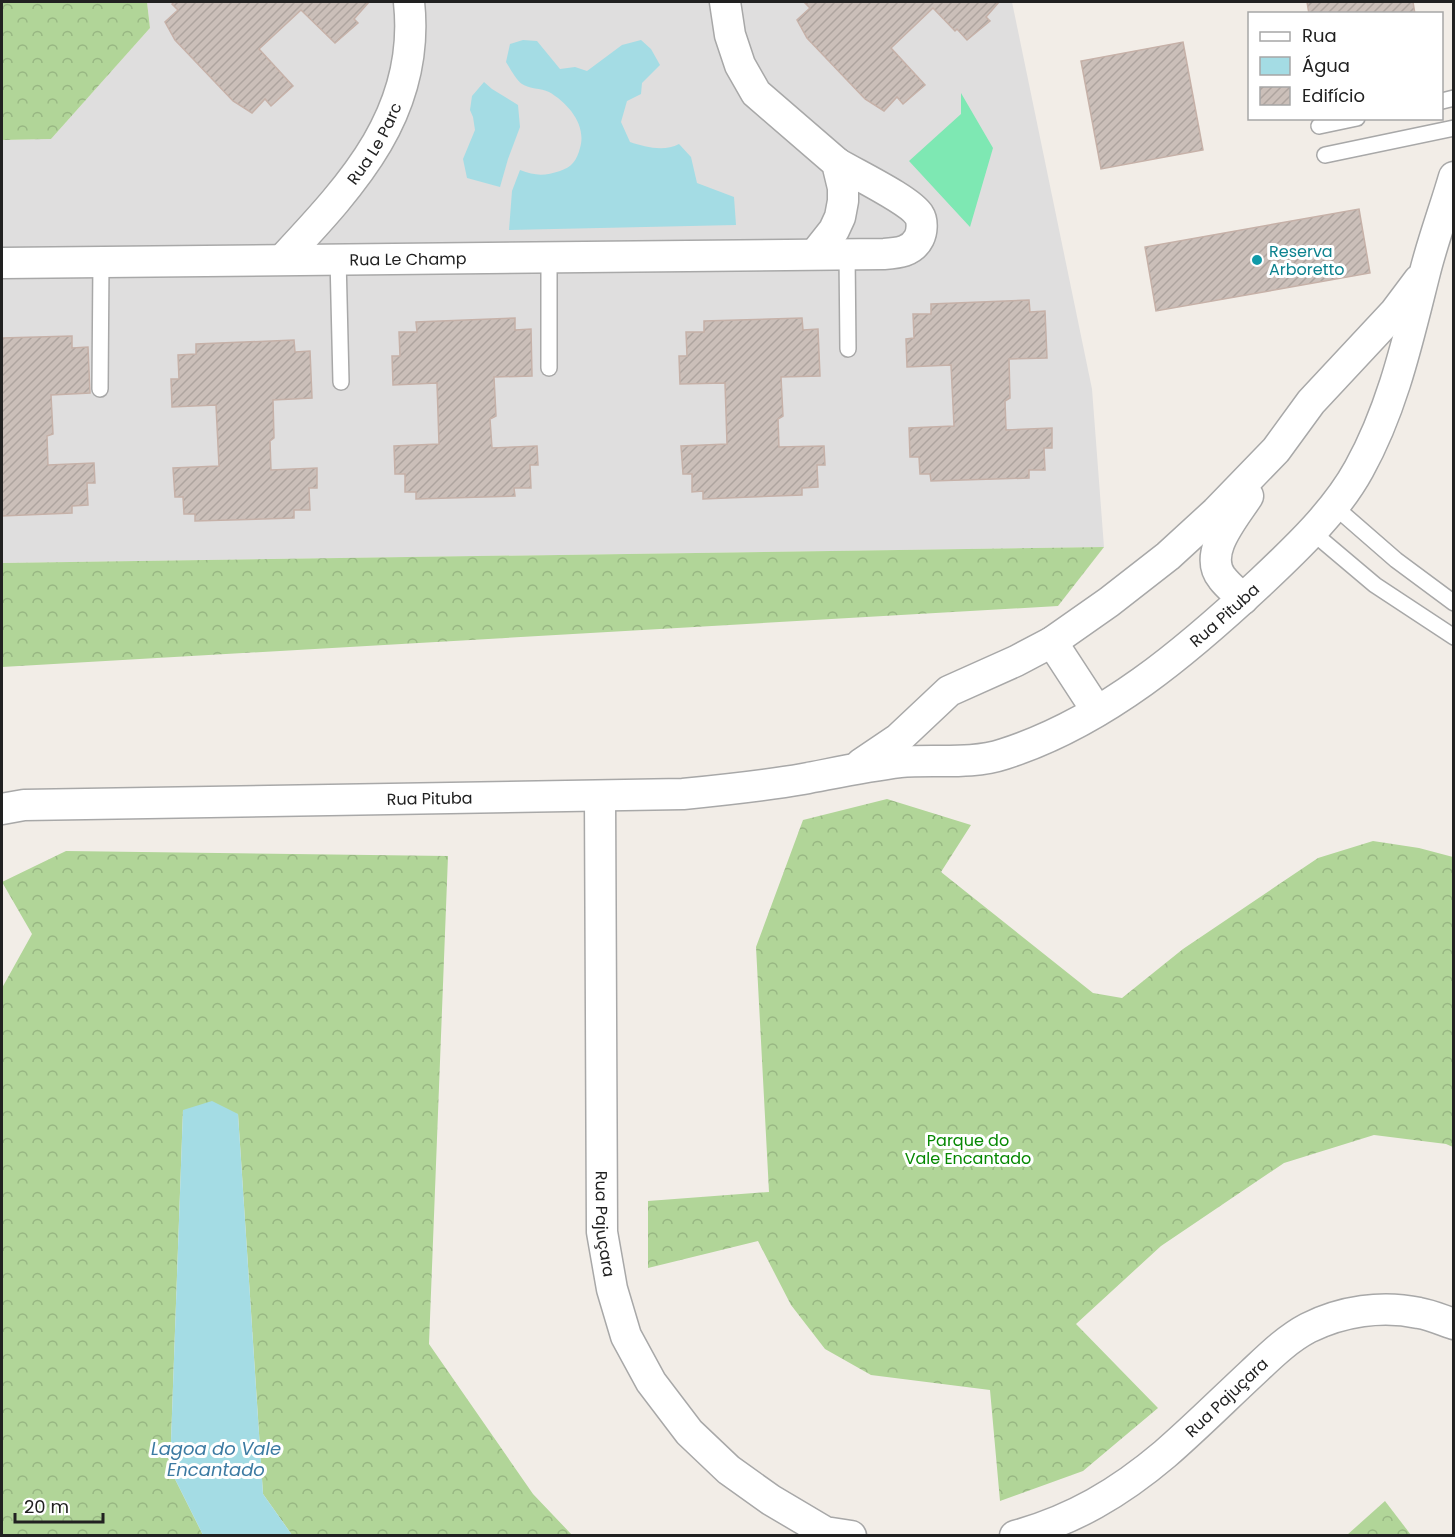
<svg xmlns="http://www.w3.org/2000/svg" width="1455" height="1537" font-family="Poppins,sans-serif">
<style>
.residential{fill:#dfdede}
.forest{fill:url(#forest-crowns)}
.pitch{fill:#7ee8b3}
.water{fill:#a4dce4}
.building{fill:url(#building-hatch);stroke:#c6b1a8;stroke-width:1.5}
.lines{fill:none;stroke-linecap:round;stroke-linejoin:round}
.lane-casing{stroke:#a8a8a8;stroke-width:18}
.street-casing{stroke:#a8a8a8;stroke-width:33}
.lane{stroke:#fff;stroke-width:15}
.street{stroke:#fff;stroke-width:30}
.culture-dot{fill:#0f9aa8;stroke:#fff;stroke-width:2}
.labels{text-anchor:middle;stroke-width:6;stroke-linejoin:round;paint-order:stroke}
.street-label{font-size:16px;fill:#212121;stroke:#fff}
.culture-label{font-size:16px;fill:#0d838f;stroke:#fff;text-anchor:start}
.park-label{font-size:16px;fill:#068802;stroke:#fff}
.water-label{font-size:18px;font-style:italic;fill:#3c7aa2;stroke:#fff}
</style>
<defs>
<pattern id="forest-crowns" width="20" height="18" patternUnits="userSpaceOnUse" patternTransform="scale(1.5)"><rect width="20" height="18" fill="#b1d598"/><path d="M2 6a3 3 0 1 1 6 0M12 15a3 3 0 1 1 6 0" fill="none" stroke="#98b783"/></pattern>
<pattern id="building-hatch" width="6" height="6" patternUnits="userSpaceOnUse" patternTransform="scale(1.5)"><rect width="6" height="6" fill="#cbbfb9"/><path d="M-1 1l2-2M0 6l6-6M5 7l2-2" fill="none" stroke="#aea49f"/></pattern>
</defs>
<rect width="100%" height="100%" fill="#f2ede7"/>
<!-- residential -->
<path class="residential" d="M147 2H1012L1092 389 1104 547 2 563V140L51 139 150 28Z"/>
<!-- forest -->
<g class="forest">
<path d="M2 2H147L150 28 51 139 2 140Z"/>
<path d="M1104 547 1058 606 2 667V563Z"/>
<path d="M887 799 971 825 941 872 1093 993 1122 998 1183 949 1318 858 1373 841 1419 848 1453 857V1147L1446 1144 1374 1135 1284 1163 1161 1246 1076 1324 1158 1408 1083 1471 1000 1501 990 1390 871 1375 825 1349 791 1305 758 1241 648 1268V1201L769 1192 756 947 803 820Z"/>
<path d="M66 851 448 856 429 1344 533 1494 572 1535H292L263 1494 238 1114 183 1110 170 1469 203 1535H2V988L32 934 2 882Z"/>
<path d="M1385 1501 1411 1535H1347Z"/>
</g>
<!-- pitch -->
<path class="pitch" d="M961 93 993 148 970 227 909 161 961 114Z"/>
<!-- water -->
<g class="water">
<path d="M523 40 537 41 560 69 575 67 587 71 622 45 641 40 651 49 660 65 642 83 641 94 627 101 621 122 630 142C645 147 664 152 679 144L691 157 697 183 734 197 736 225 509 230 512 191 520 170C535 176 545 176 560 171 572 167 577 160 580 148 587 125 568 103 549 92 541 88 529 89 522 84 516 80 510 68 506 62L510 44Z"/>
<path d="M484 82 492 89 518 105 520 127 508 159 500 187 467 178 463 159 475 130 473 117 470 110 472 96Z"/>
<path d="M212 1101 238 1114 263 1494 292 1535H203L170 1469 183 1110Z"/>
</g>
<!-- building -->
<g class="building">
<path d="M175 2H369L354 19 358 23 335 43 301 10 259 49 293 86 271 106 265 99 252 113 233 101 175 40 165 22 178 10 172 4Z"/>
<path d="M804 2H999L986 17 990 21 967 40 957 29 955 31 933 8 891 48 925 85 903 104 897 97 884 111 865 99 807 38 797 20 810 8Z"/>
<path d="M1307 2H1413L1415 14H1309Z"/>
<path d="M1183 42 1203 150 1101 169 1081 61Z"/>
<path d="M1359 209 1370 273 1156 311 1145 247Z"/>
<path d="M1029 300 1030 312 1045 311 1047 358 1009 359 1010 398 1005 401 1006 430 1052 428V448H1044L1045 470H1029V478L931 481 930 474H920L919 457H910L909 428 954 426 951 365 907 367 906 339 914 338 913 314H931V304Z"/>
<path d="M515 318V330L531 329 532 376 494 377 496 416 490 419 492 448 537 446 538 465H530L531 488H514L515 496 416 499V492H405V474H395L394 446 439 444 437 383 393 385 392 356H400L399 332H417L416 322Z"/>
<path d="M802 318 803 330 818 329 820 376 781 377 783 416 778 419 779 447 824 446 825 465H817L818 487 802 488V495L703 499V491L692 492V474H683L681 446 727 444 725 383 680 384 679 356H687L686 332H704V321Z"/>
<path d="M72 336V348L88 347 90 393 51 395 53 434 47 436 48 465 94 463 95 483H87L88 505 72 506V513L2 516V338Z"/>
<path d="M294 340 295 352 310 351 312 398 273 400 274 438 270 441 271 470 317 468V488H309L310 510H294V518L195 521V514H184L183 497H175L173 468 219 466 216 405 172 407 171 379H179L178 355 196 354V344Z"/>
</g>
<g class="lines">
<!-- lane casing -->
<g class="lane-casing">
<g id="lane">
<path d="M1442 101 1454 98"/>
<path d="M1319 126 1357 118"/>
<path d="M1325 155 1454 128"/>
<path d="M847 254 848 349"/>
<path d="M549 256V368"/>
<path d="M338 258 341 382"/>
<path d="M100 389 101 261"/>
<path d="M1334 506 1396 560 1454 603"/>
<path d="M1311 531 1375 585 1454 637"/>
</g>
</g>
<!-- street casing -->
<g class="street-casing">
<g id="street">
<path d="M725 2 730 35 740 65 756 93 837 163 843 188V201L840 217 834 230 815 254"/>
<path id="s1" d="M283 259C353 184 421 112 409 2"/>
<path id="s2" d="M2 263 884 254C898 253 912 252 919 238 922 232 923 221 919 215 910 200 855 174 837 163"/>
<path d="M1243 599C1236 592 1228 586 1222 578 1202 553 1235 517 1248 496"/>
<path d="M1052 642 1097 711"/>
<path d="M861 764 898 739 949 691 1016 661 1052 642 1109 602 1168 556 1216 512 1276 450 1311 402 1395 312 1419 280"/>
<path id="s3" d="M600 796 602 1232 612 1289 626 1336 651 1382 689 1432 729 1470 771 1500 825 1532 851 1536"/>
<path id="s4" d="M2 809 24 805 683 794C723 790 763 786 803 779 835 773 867 766 900 762 935 759 971 765 1004 754 1104 722 1187 651 1262 581 1297 548 1336 511 1359 469 1393 408 1408 339 1425 272 1433 240 1445 208 1454 177"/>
<path id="s5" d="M1015 1536C1073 1520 1119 1493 1165 1454 1195 1428 1223 1400 1252 1373 1269 1357 1287 1339 1308 1328 1342 1311 1382 1305 1419 1313 1431 1315 1442 1320 1454 1324"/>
</g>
</g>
<!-- lane -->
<use href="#lane" class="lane"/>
<!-- street -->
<use href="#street" class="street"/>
</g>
<!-- markers -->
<circle class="culture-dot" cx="1257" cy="260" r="6"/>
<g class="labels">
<!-- street labels -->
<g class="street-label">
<text dy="6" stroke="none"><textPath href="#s1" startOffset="148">Rua Le Parc</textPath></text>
<text dy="6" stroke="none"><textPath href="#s2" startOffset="406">Rua Le Champ</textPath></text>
<text dy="6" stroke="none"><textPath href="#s4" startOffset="1268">Rua Pituba</textPath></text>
<text dy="6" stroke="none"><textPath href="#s4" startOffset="428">Rua Pituba</textPath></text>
<text dy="6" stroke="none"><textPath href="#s3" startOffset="428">Rua Pajuçara</textPath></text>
<text dy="6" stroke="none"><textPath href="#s5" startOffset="256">Rua Pajuçara</textPath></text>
</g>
<!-- culture labels -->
<g class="culture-label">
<text x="1269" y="257">Reserva<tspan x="1269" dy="18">Arboretto</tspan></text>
</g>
<!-- park labels -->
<g class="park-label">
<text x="968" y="1146">Parque do<tspan x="968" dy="18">Vale Encantado</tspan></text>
</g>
<!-- water labels -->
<g class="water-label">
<text x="216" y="1455">Lagoa do Vale<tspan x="216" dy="21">Encantado</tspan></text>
</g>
</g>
<!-- border -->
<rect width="1455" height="1537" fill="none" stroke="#212121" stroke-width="6"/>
<!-- legend -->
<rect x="1248" y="12" width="195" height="108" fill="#ffffff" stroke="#a6a6a6" stroke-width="1.5"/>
<rect x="1260" y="32" width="30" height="9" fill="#ffffff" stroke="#a6a6a6" stroke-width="1.5"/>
<text x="1302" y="42" font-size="18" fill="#212121">Rua</text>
<rect x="1260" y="57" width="30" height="18" fill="#a4dce4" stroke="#a6a6a6" stroke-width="1.5"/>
<text x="1302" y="72" font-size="18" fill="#212121">Água</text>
<rect x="1260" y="87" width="30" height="18" fill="url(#building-hatch)" stroke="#a6a6a6" stroke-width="1.5"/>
<text x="1302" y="102" font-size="18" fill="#212121">Edifício</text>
<!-- scale -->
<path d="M15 1513v9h88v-9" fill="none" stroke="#212121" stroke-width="3"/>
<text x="24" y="1513" font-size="18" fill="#212121" stroke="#ffffff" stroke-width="4.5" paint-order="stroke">20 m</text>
</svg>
